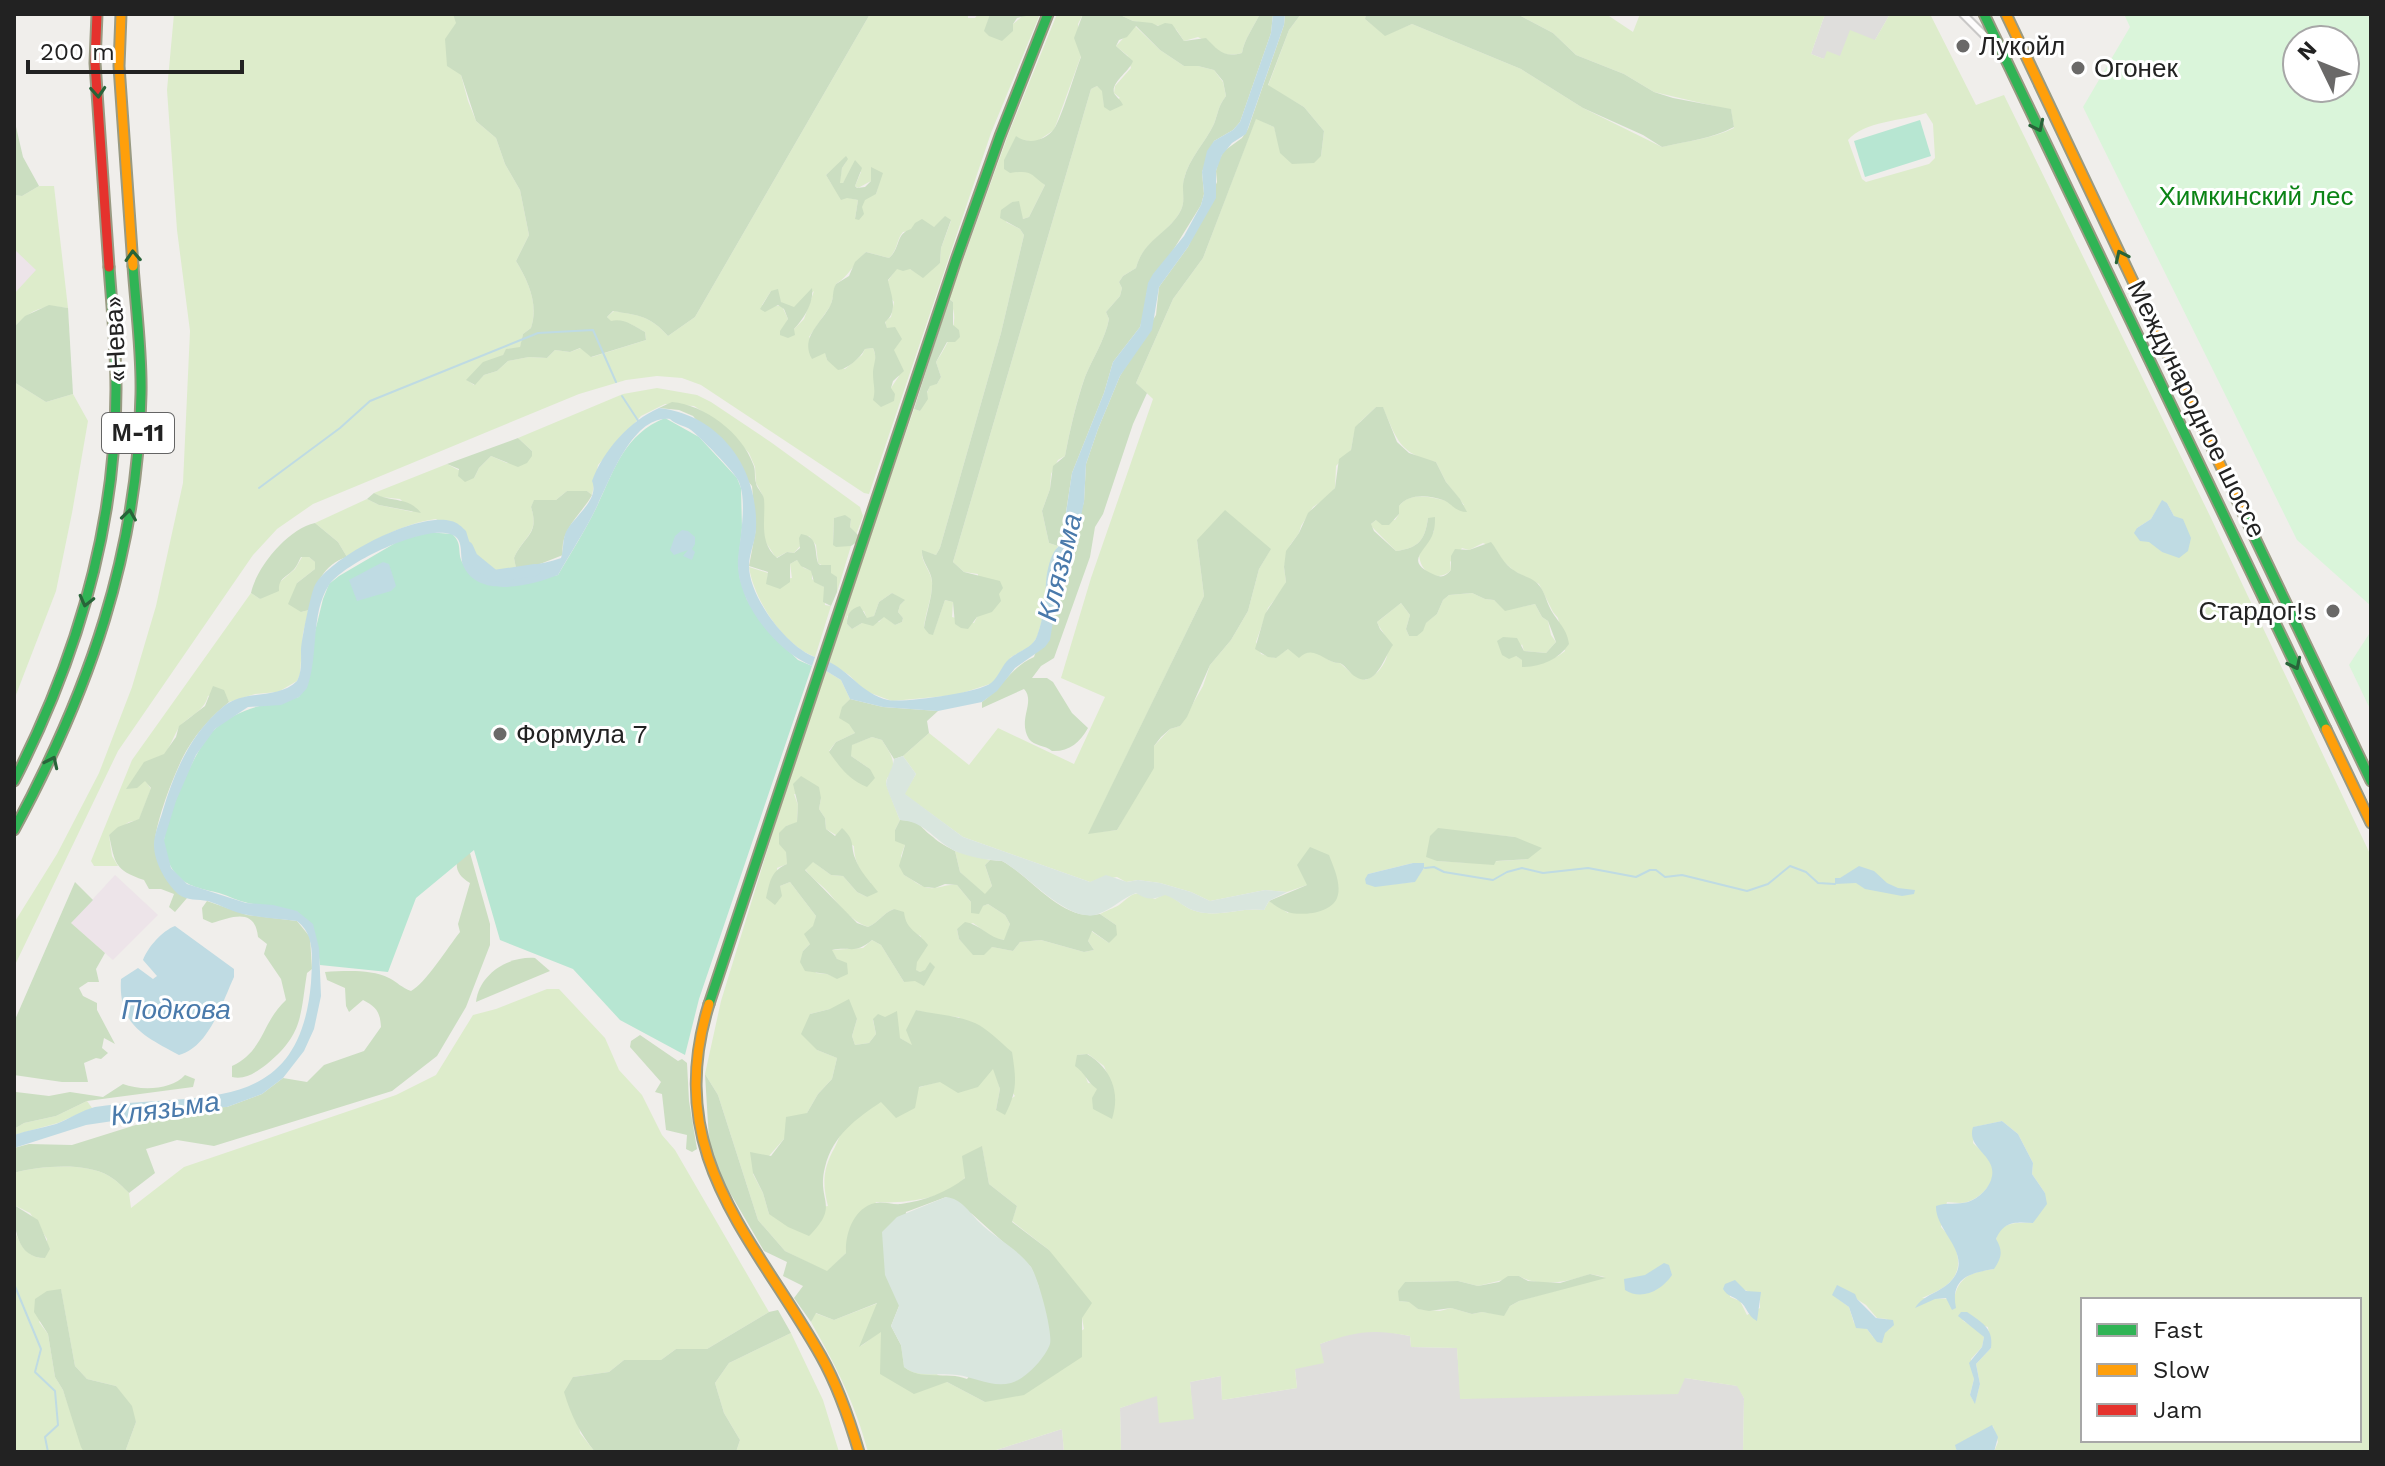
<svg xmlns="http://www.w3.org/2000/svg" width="2385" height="1466" font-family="'Work Sans',sans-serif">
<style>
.residential{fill:#dfdedc}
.industrial{fill:#ede4e9}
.grass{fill:#ddeccb;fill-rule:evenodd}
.forest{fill:#cbdec1;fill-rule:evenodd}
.wetland{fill:#d9e6de}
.park{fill:#daf5da;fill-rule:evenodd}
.pitch{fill:#b7e6d2}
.water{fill:#bfdbe3}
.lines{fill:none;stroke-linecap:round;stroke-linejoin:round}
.stream{stroke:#bfdbe3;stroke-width:2}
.river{stroke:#bfdbe3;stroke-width:12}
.street-casing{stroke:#c9c8c7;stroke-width:10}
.fast-casing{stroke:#999a82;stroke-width:13}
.slow-casing{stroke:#999a82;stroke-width:13}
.jam-casing{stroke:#999a82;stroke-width:13}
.street{stroke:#fdfcfc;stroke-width:6}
.fast{stroke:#30b455;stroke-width:9}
.slow{stroke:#ff9f0a;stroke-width:9}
.jam{stroke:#e5322d;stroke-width:9}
.oneway{stroke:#286439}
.poi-dot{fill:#6a6968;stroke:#fff;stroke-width:3}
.labels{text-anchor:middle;stroke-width:6;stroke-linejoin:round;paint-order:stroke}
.shield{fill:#fff;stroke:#646464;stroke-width:2}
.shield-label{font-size:24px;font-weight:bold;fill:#222}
.poi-label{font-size:26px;fill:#222;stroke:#fff;text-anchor:start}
.park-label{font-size:26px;fill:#0c8416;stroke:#fff}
.street-label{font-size:26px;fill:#222;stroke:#fff}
.water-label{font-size:28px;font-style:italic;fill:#4a7aab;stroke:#fff}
</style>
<rect width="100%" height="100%" fill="#f0eeeb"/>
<!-- residential -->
<g class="residential">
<path d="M1825 14H1890L1875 40 1840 56 1824 59 1811 54Z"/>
<path d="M1378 1330 1410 1336 1411 1347 1457 1348 1461 1399 1685 1378 1738 1386 1744 1398 1743 1452H1121L1120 1408 1157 1395 1193 1419 1190 1382 1221 1376 1222 1400 1297 1388 1295 1369 1320 1344 1355 1331Z"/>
<path d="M1062 1429 1064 1452H990Z"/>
</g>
<!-- industrial -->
<g class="industrial">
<path d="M14 249 37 270 14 294Z"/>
<path d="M115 875 158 915 113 960 71 923Z"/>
</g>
<!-- grass -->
<g class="grass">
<path d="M174 14H453L457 23 461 75 468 101 476 121 496 138 505 164 520 190 529 235 516 261C528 281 539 304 531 328L523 334 520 348 507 349 503 355 467 380 474 385 484 375 497 371 508 361 529 357 547 358 555 350 570 352 581 348 592 357 646 340 645 332C634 326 624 318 611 322L607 317 614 311C640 316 649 315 668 336L695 317 870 14H968V18H975L978 14H990L987 24H1013L1024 15 1040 14 991 133 869 494 864 493 701 385 682 378 657 376 626 380 579 394 313 504 277 529 253 555 118 751 14 967V923L57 854 99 773 132 687 156 606 183 483 190 331 177 230 167 90ZM846 162 842 168 839 184 843 183 851 171 861 172 855 186 858 188 871 181V171L882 173 876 194 866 196 855 219 858 200C838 196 836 191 826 175L835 167ZM951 221 941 248 940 263 917 273 910 269H896L888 281 889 295 894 302 891 317 885 321 899 376 891 388 876 390C872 374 879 361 873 348L865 349 862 355 845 369 827 360 825 352 809 337 831 305 836 284C850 275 854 263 866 252L889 258C898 250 896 240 903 232L934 227ZM771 291 784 305 794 308 814 291 804 319 794 329 785 326 788 319 782 306 762 305Z"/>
<path d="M1057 14H1083L1078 24 1081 56 1054 130 1036 142 1021 140 1025 171 1033 173 1045 185 1029 217 1023 219 1012 202 1007 207 1006 222 1020 229 1024 235 1001 333 940 548 936 555 922 551C921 563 931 570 932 582 933 596 925 613 924 628L933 634 945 600 953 602 952 617 974 623 977 617 978 574 964 572 953 562 1091 89 1097 86 1103 91 1104 106 1120 98 1114 93 1115 86 1131 68 1128 56 1116 46 1135 26 1160 50 1184 66H1198L1214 70 1223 82 1226 96C1218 106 1218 114 1214 124 1205 143 1189 158 1184 179 1182 189 1186 200 1181 210 1169 234 1144 239 1136 268L1123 276 1119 282 1122 288 1120 296 1106 312 1109 319C1105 340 1093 357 1085 377 1076 402 1070 430 1065 456L1058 460 1051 474 1050 489 1042 511 1049 543 1058 546 1054 553 1045 594 1047 604 1037 637 1031 646 1011 657 993 683 956 695 892 701 865 691 849 675 827 661 914 409 920 411 930 385 937 384 941 377 936 362C946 347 961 322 951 304L953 302 949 299 1008 135ZM892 593 904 601 900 605 898 612 903 618 902 622 895 625 884 616 879 622 862 623 852 629 847 624V616L864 611 867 619 874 616 879 602Z"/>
<path d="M1118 14H1260C1254 26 1244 40 1242 53 1217 59 1218 46 1198 37L1184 41 1176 29 1133 21Z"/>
<path d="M1301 14H1366L1365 19 1385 35 1412 24 1521 69 1583 108 1662 147C1686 141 1712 139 1734 128L1731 110 1654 92 1624 74 1576 55 1553 33 1517 14H1606L1633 32 1640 14H1825L1811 54 1824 59 1827 51 1840 56 1850 30 1875 40 1890 14H1930L1976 105 2004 95 2210 516 2371 856V1452H1994L1998 1442 1993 1426 1956 1445 1957 1452H1743L1744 1398 1737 1386 1685 1378 1678 1394 1460 1399 1457 1348 1411 1347 1410 1336C1370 1329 1358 1331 1320 1344L1324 1363 1295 1369 1297 1388 1222 1400 1221 1376 1190 1382 1194 1419 1159 1423 1157 1396 1120 1408 1121 1452H1064L1062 1429 990 1452H868C855 1403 836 1366 811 1322L815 1313 834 1320 878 1303 861 1346 881 1331 947 1382 985 1402 1084 1329 1082 1318 1049 1250 1012 1221 1017 1206 989 1184 982 1147C977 1156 972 1167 966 1176 950 1199 902 1204 876 1202L846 1253 827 1272 785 1251 758 1220 718 1095 705 1074 721 1001 823 669 841 680 850 699 842 708 855 733 836 742 829 751 870 769 851 756V745L872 737 882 740C888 750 896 759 892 771 889 778 887 775 886 783 886 785 898 815 900 820L895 830 905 845 901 856 904 875C912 879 920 887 929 888 939 889 946 884 957 885L971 902 983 906 988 904 1005 915 1010 924 1005 940 995 939 973 923 957 929 959 939 974 955 992 947 1013 951 1020 942 1041 940 1084 952 1094 950 1088 941 1091 931 1109 943 1116 925 1100 914C1105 911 1114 908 1119 905 1137 891 1133 891 1155 899L1165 894C1178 899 1184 909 1199 912 1220 917 1243 907 1264 910L1269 901 1288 913 1307 885 1287 892 1265 890 1210 901 1191 892 1160 883 1138 880 1126 882 1117 877 1090 882 963 837 904 794 916 774 903 756 929 733 969 765 998 728 1074 764 1105 697 1061 678 1091 578 1153 399 1136 383 1173 299 1203 258 1256 118 1274 127 1276 134 1321 156 1324 131 1304 107 1268 86 1289 30ZM1926 113 1933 124 1935 158 1929 164 1866 182 1862 179 1848 140C1864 121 1902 121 1926 113ZM1376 407 1383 408C1397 439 1399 454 1436 462L1446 482 1464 505C1444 502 1414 487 1399 506V514L1395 520H1376L1370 525 1396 551C1419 548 1425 540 1428 518L1434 531 1426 544 1420 549C1415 569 1437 585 1451 570L1450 562 1462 548 1469 550 1483 543 1495 548 1503 561 1514 571 1539 584 1553 612 1558 618 1565 651C1553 662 1530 666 1516 656L1522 644 1524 651 1546 653 1556 642 1551 635 1548 621 1542 617 1535 604 1505 610 1494 600 1485 599 1472 593 1449 595 1443 600 1437 614 1409 636 1406 629 1410 615 1401 603C1392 609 1386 616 1377 622 1379 627 1382 630 1384 634 1395 651 1382 674 1365 680L1351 673 1340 663C1328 663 1325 655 1315 652 1307 650 1297 651 1288 649L1275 658 1261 654 1256 642 1268 608 1283 589 1286 582 1284 567 1290 545 1299 533 1301 526 1313 507 1325 499 1335 488 1336 466 1351 450 1354 434 1360 422ZM2162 501 2167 503 2174 516 2162 552 2137 528 2151 519ZM1197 540 1270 550 1259 569 1248 611 1231 640 1210 665 1203 686 1180 726 1170 729 1154 746 1147 776 1117 830 1089 833 1204 596ZM794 794 821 798 819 809 825 818 826 829 854 846C854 860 860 874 871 883L867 897 857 892 843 876 831 875 812 861 805 869C812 879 821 884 829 893 840 906 851 921 868 927 879 922 883 913 894 909L911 932 921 936 915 970 920 972 925 971 904 982 881 945 872 940 863 948 831 950 837 959V978L827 974 816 973 803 951 810 944 816 916 790 882 780 886 777 868 787 864 786 826 797 823 798 805ZM1438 829 1515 837 1528 859 1470 863 1437 861ZM1413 863H1424V868L1414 882 1386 885 1368 874ZM830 1009 857 1019 852 1036 855 1045 869 1043 876 1034 873 1020 885 1017 900 1038 913 1046 916 1010 938 1016 959 1017 1015 1096 996 1110 1000 1089 994 1068C949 1080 879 1091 846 1126 841 1131 838 1141 835 1147 823 1168 822 1183 828 1206L769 1214 763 1193 753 1174 807 1113 818 1094 832 1079 837 1058 817 1050 810 1014ZM1088 1054 1104 1066 1112 1086 1088 1083 1077 1055ZM2002 1121 2018 1134 2033 1163 2032 1174 2045 1193 2033 1223C1992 1221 1996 1233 1994 1269 1973 1272 1959 1275 1954 1299L1922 1298C1931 1294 1944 1289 1951 1281 1966 1264 1955 1241 1941 1227L1947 1202C1952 1202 1961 1204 1967 1202 1980 1198 1995 1184 1993 1169 1992 1158 1980 1150 1973 1143L1974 1127ZM1590 1274 1605 1277 1519 1301 1510 1306 1504 1315 1482 1312 1472 1314 1451 1308 1440 1311 1418 1309 1410 1302 1399 1301 1405 1282 1458 1281 1478 1286 1519 1276C1540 1288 1568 1282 1590 1274ZM1730 1283 1760 1297V1308L1747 1315 1740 1301 1730 1297ZM1841 1289 1866 1305 1877 1318 1887 1319 1890 1329 1873 1337 1867 1329 1854 1323 1849 1307 1837 1298ZM2083 1300H2359V1440H2083ZM1962 1320 1988 1327 1991 1348 1976 1364 1980 1384 1975 1403 1970 1395 1974 1379 1971 1359 1982 1347 1984 1337 1976 1329Z"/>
<path d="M39 186H54L68 308C43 304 32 309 14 327V294L36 270 14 249V195L22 196Z"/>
<path d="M14 382 46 402 73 394 88 421 72 513 56 591 14 700Z"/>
<path d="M657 388 697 395 711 402 772 443 860 507 863 516 856 535 850 527 851 519 845 516 834 518 833 545 851 546 837 592C835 576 830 570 818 563L816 545 809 536 794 553 787 552 776 558 765 541 762 519 763 496 756 483 755 467 749 453 724 426 694 406 665 404 641 416 598 465 592 495 587 491H567L556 500 534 501 531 507C540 534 524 535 514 558L517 573C493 579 473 571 471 544L436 519C402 524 376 539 347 557L338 542 315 523 367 499 379 505 413 512 400 499 381 497 374 493 447 464 474 478 479 468 491 456 507 463 532 451 518 438 623 394Z"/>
<path d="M302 557H309L315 562V569L297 583 301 612 309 610 303 633 300 674 297 681 278 692 255 694 229 702 223 690 208 696C204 711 191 715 181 725 176 730 171 746 164 755 144 760 139 774 127 788L145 780 151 789 139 820 129 822 109 835 112 856 118 866H94L91 861 132 760 251 593 260 599 295 569Z"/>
<path d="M797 560 804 568 812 571V579L824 587 825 605 831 606 815 657C783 645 754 600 749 567L768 573 767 580 792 578 790 564Z"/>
<path d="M955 851 990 860 985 865 992 886 985 895 960 872Z"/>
<path d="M547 989H559L605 1038 619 1070 642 1095 662 1135 675 1150 769 1312 707 1349H676L661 1360H624L609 1372 573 1377 580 1433 595 1452H125L136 1422 116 1386 87 1379 75 1366 61 1290 39 1322 48 1334 55 1377 63 1390 84 1452H14V1229C20 1245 27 1258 45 1258L47 1239 30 1213 14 1205V1173C40 1166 85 1162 109 1176 116 1180 123 1187 129 1193L131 1208 184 1167 396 1095 436 1075 473 1015 496 1009Z"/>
<path d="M87 1101 92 1108 58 1123 14 1135V1129L24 1123 56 1116Z"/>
<path d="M791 1333 823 1400 839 1452H736L740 1440 724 1413 715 1383 729 1363Z"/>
</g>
<!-- forest -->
<g class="forest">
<path d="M453 14H870L695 317 668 336C649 315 640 316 613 311L607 317 611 321C624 318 634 326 645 332L646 340 591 357 580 348 570 352 555 350 547 358 529 357 508 361 497 371 484 375 475 385 466 380 483 362 503 355 506 349 520 347 523 334 531 328C539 304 528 281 516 261L529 235 520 190 505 164 496 138 476 121 461 75 447 66 445 39 456 23Z"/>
<path d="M990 14H1035L1017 18 1013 24V31L1002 41 989 36 984 31Z"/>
<path d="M1083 14H1118L1133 21 1152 23 1158 26 1165 23 1172 24 1184 41 1206 38C1218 50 1223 58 1242 53 1244 40 1254 26 1260 14H1273L1271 33 1240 122 1233 130 1214 141 1202 172 1204 194 1201 205 1146 294V305L1140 327 1113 362 1104 393 1072 473 1063 532V544L1058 546 1049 543 1042 511 1050 489 1053 466 1065 456C1070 430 1076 403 1085 377 1093 357 1105 340 1109 319L1106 312 1120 296 1122 288 1119 282 1123 276 1136 268C1144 238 1169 234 1181 210 1186 200 1181 190 1184 179 1189 158 1205 143 1214 124 1218 114 1218 106 1226 96L1223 81 1214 70 1198 66H1184L1160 50 1136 26 1127 37 1119 40 1116 46 1133 61C1130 71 1111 82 1114 93 1116 97 1121 100 1123 105L1110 111 1104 107 1102 91 1097 86 1091 89 953 562 964 572 1000 581 1003 588 999 594 1001 601 992 612 977 617 968 629 961 628 955 624 953 602 945 600 933 635 929 634 924 628C926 613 933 596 932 581 931 569 921 562 922 550L936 555 940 548 1001 333 1024 235 1020 229 1000 218 1001 210 1012 202 1019 201 1023 219 1029 217 1045 185C1029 173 1032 170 1010 173L1004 169V160L1016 136C1028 145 1045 141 1054 129 1062 117 1075 72 1081 57L1074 38Z"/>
<path d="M1285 14H1301L1289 30 1268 85 1304 107 1324 131 1321 156 1314 163 1292 164 1280 153 1274 127 1256 119 1203 258 1173 299 1136 383 1147 393 1133 424 1103 514 1095 527 1090 557 1054 658 1041 666 1032 678H1047L1053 682 1072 713 1088 728C1080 743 1068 752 1052 751 1045 745 1034 746 1029 739 1017 720 1036 702 1024 689L982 708V702C1002 688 1011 667 1034 657L1084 502 1086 464 1098 429 1120 376 1156 315 1159 287 1188 247 1195 232 1217 182 1216 171 1219 160 1224 151 1242 138 1248 129 1284 25Z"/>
<path d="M1366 14H1517L1553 33 1576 55 1624 74 1654 92 1673 98 1731 109 1734 127C1712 139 1687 141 1662 147L1643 135 1583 108 1521 69 1412 24 1385 36 1365 19Z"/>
<path d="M14 118 23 157 39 186 22 196 14 195Z"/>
<path d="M846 156 848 159 842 168 840 183H843L855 160 862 168 855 186 857 188 865 187 871 181V167L883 173 876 194 865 200 862 207 864 214 859 220 855 219 858 200 847 198 841 200 826 175Z"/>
<path d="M945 216 951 220 941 248 940 263 923 278 910 269 903 271 897 269 888 280C891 295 899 311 885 322L887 328 895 327 902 339 894 350 904 371 893 381 891 388 895 394 894 401 881 407 873 400C876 390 873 384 873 374 873 363 878 359 873 348L865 349C860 358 848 369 838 370L827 360 825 353 812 359C799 337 823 322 831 304 834 297 832 291 836 284L849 276 855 262 866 252 889 258C901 248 895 234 911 229L915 223 922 219 934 227Z"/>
<path d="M812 288C814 303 804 318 794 329L795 335 788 338 780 335V331L788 319 784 309 778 305 765 312 760 309 771 291 778 289 781 302 794 307Z"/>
<path d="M949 299 953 302V325L959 330 960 337 955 342H947L936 362 941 377 937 384 930 386 927 392 928 399 920 411 914 409Z"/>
<path d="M49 305 68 308 73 394 46 402 14 382V327L25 316Z"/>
<path d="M672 402C705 405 742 433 753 464 756 470 754 476 756 483 757 489 763 493 764 499 766 519 758 542 777 558L787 552 794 553 800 548 799 538 801 534C819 537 814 550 818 563L820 565H831V573L837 577V592L831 606 823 602 824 587 814 582 811 571 801 566 797 560 790 564V582L780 589 766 584 768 572 749 566 756 529 752 486 693 416 679 410 659 408Z"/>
<path d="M1376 407H1383L1397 442 1409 453 1436 462 1446 482 1460 499 1467 512C1455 512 1453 504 1443 500 1428 495 1409 493 1399 506V514L1389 525H1382L1376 520 1371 524 1374 531 1396 551C1419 548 1425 540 1428 518L1435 517C1435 523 1435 529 1432 536 1425 552 1403 562 1435 575 1442 578 1446 576 1451 570V556L1455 549 1469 550 1491 542C1499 552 1503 564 1515 571 1522 576 1531 577 1537 583 1544 590 1545 597 1549 606 1555 620 1567 627 1569 644 1558 660 1541 667 1522 667V660L1516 656 1509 659 1502 655 1497 641 1503 637 1517 638 1524 651 1546 653 1556 642 1548 621 1542 617 1535 604 1505 611 1494 600 1485 599 1472 593 1449 595 1443 600 1437 614 1426 623 1423 631 1417 636H1409L1406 629 1410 615 1401 603 1377 622 1380 629 1393 645C1384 657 1376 689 1356 677 1349 673 1347 667 1340 663 1324 663 1314 643 1299 658L1288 649 1276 658 1268 657 1255 649 1265 614 1286 582 1284 567 1286 551 1299 533 1308 513 1335 488 1339 459 1351 450 1355 427Z"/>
<path d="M518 438 532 451V456L527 463 518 467 491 456 479 468 474 478 465 482 458 476 459 469 447 464Z"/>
<path d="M567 491H587L592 495C581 515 559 530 563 555L517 573 514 558C524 535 540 535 531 507L534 500H556Z"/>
<path d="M374 493C391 503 408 496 421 513L379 505 367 499Z"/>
<path d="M1225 510 1271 549 1259 569 1248 611 1231 640 1210 665 1187 717 1180 726 1170 729 1161 737 1154 746V768L1117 830 1088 834 1204 596 1197 540Z"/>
<path d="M845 515 851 519 850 527 858 535 857 542 851 546 836 547 833 545 834 518Z"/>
<path d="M315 523 338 542 347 557C323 564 314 587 309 610L301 612 288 604 297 583 315 569V562L309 557H301C299 560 298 564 295 568 288 577 278 577 279 591L260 599 251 593C257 566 288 529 315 523Z"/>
<path d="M892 593 905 600 900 605 898 612 903 618 902 622 895 625 884 617 873 626 862 623 852 629 847 624C847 614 850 609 860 606L867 618 874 616 879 602Z"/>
<path d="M213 686 224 690 229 702C214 714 198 731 188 748 177 765 152 829 155 848 157 867 170 889 187 898L175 912 169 907 174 894 161 889H149L144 880C114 870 115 863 109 835L118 827 139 819 151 788 145 781 137 788 126 789 144 762 164 754 176 737 179 726 205 706Z"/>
<path d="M850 699 883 707 938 711 927 721 929 733 903 756 894 759 882 740 872 737 852 745 851 756 870 769 875 778 867 787C849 780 840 767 829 752L836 742 855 733 849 724 839 718 842 707Z"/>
<path d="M801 776 819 787 821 798 819 809 825 818 826 829 835 836 842 828C856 841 850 845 855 858 860 872 869 880 878 892L867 897 857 892 843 876 831 875 813 862 805 870 857 923 868 927C879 922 883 913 894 909L904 912C906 931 918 931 928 945L917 962 916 970 920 972 925 970 930 962 935 967 924 986 915 981 904 982 881 945 872 940C854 955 851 946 832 950L837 959 847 963 848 974 837 979 827 974 805 971 800 962 803 951 810 944 804 934 813 926 816 916 790 882 780 886 782 896 775 905 766 898C770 881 771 871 787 864L786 852 779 844V833L786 826 797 822 798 805 793 784Z"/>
<path d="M900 820C922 821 918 826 933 837 939 843 948 847 955 851L960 872 985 894 992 886 985 865 990 860 1002 861C1032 877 1062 923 1100 914L1116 925 1117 935 1109 943 1092 931 1088 941 1094 950 1084 952 1041 940 1020 942 1013 951 992 947 984 955H973L959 939 957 929 965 922C980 924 989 938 1004 940L1010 924 1005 915 988 904 983 906 979 914 971 913V902L957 885 945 884 935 888 924 887 904 875 899 866 905 845 895 841V830Z"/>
<path d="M1438 828 1515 837 1542 848 1528 859 1496 861 1494 865 1437 861 1426 857 1430 836Z"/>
<path d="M1310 847 1329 855C1334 868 1342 885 1337 898 1331 914 1298 917 1285 911 1280 909 1274 905 1269 901L1307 885 1297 865Z"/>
<path d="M459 853H470L490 924V945L466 1007 437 1056 392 1091 214 1146 177 1140 146 1149 155 1173 129 1193C123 1187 116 1180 109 1176 85 1162 40 1166 14 1173V1148L29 1144 72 1145 174 1113 201 1108 227 1107 262 1094 283 1078 307 1082 324 1065 364 1051 381 1027C380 1011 376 1007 363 1000L349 1012 346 1006 345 988 327 980 325 972C345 971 371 969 389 978 397 982 402 988 411 991 425 984 448 947 460 932L458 924 470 883C457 875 454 867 459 853Z"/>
<path d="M75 882 93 900 71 923 105 953 96 969 99 982H88L79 988 83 996 97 1003V1010L115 1044 104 1038 102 1048 108 1053 101 1059 96 1058 84 1063 88 1082H62L14 1075V1022Z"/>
<path d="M207 901 247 915 297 921 310 937 312 969 307 973C300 1017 303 1034 267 1064 256 1072 246 1080 232 1077V1066C265 1050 261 1023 286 1000L281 979 264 954 267 944 258 937C255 907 232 917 212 923L203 919 202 908Z"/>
<path d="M535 958 550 971 476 1002C479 974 508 956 535 958Z"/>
<path d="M849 999 857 1019 852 1036 855 1045 869 1043 876 1034 873 1019 878 1014 885 1017 897 1011 900 1038 912 1045 906 1030 916 1010C936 1015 957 1015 975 1023 988 1029 1000 1042 1012 1052 1016 1078 1018 1090 1005 1115L996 1110 1000 1089 993 1069 978 1087 958 1093 940 1082 919 1087 915 1108 896 1118 881 1102C856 1119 833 1135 825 1167 816 1202 841 1204 809 1236L788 1227 769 1214 763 1193 753 1173 750 1152 771 1156 784 1139 786 1117 807 1113 818 1094 832 1079 837 1058 817 1050 801 1034 810 1014 830 1009Z"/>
<path d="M640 1035 678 1061 682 1059 687 1063 689 1101 697 1149 692 1152 686 1149 687 1135 666 1130 662 1094 655 1092 661 1082 630 1047 631 1041Z"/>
<path d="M1087 1054C1111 1068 1121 1093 1112 1119L1093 1109 1092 1098 1097 1089C1087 1082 1085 1073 1075 1066L1077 1055Z"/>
<path d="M705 1074 718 1095 758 1220 785 1251 827 1271 846 1253C845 1233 854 1208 875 1203 883 1201 893 1205 901 1204 923 1201 948 1192 965 1178L962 1156 982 1146 989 1184 1017 1206 1012 1222 1049 1250 1092 1303 1082 1318V1357L1024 1395 985 1402 947 1382 914 1394 880 1374 881 1332 859 1347 877 1303 834 1320 816 1313 811 1322 794 1298 803 1286 783 1276 787 1262 764 1251 719 1174 709 1140ZM946 1197 972 1214 1031 1267 1039 1287 967 1379C947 1371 920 1381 904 1367L901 1345 891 1326 899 1306 906 1212Z"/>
<path d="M185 1075 195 1079 193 1087 87 1101 56 1116 24 1123 14 1129V1093L16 1092 49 1096 70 1092 103 1097 123 1084C141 1091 172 1090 185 1075Z"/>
<path d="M14 1205 38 1220 50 1249 45 1258C16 1258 14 1227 14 1205Z"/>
<path d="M1590 1274 1606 1278 1519 1301 1510 1306 1504 1316 1482 1312 1472 1314 1451 1308 1429 1311 1418 1309 1409 1302 1399 1301 1398 1291 1405 1282 1458 1281 1478 1286 1499 1282 1508 1276H1519L1528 1281 1560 1283Z"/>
<path d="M61 1289 75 1366 87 1379 116 1386 132 1406 136 1422 125 1452H84L81 1447 63 1390 55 1377 48 1334 34 1312 35 1299 47 1291Z"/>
<path d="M778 1310 791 1333 729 1363 715 1383 724 1413 740 1440 736 1452H595C580 1433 571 1416 564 1392L573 1377 609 1372 624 1360H661L676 1349H707L769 1312Z"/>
</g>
<!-- wetland -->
<g class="wetland">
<path d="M903 756 916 774 905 794 963 837 1090 882 1106 875 1127 882 1138 880 1160 883 1191 892 1210 901 1265 890 1287 892 1269 901 1264 910C1243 907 1220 917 1199 912 1184 909 1178 899 1165 895 1153 900 1147 900 1136 893 1122 898 1113 909 1098 914 1069 925 1027 874 1002 861 987 860 967 857 953 850 933 839 924 821 900 820 898 815 886 787 886 784 887 776 893 768 894 759Z"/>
<path d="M946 1197C962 1199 968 1211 979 1222 995 1238 1017 1248 1031 1267 1038 1277 1053 1332 1050 1344 1045 1358 1026 1379 1011 1383 992 1388 975 1377 957 1375 939 1372 919 1379 904 1367L901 1345 891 1326 899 1306 885 1275 882 1232 897 1217Z"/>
</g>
<!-- park -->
<g class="park">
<path d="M2124 14H2371V606L2297 540 2083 107 2130 27ZM2297 40H2345V88H2297Z"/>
<path d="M2371 631V711L2349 665Z"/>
</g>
<!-- pitch -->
<g class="pitch">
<path d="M1920 120 1931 156 1865 177 1854 141Z"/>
<path d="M665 418 699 437 737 478 741 488 742 528 738 563 740 579 747 600 774 637 798 660 812 666 699 999 685 1055 620 1020 573 969 500 940 474 850 416 898 388 972 320 965C315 905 296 913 248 903 238 901 229 896 219 893 204 889 186 887 176 874 169 866 163 851 164 840 167 815 196 746 215 729 239 707 268 704 299 697L323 599 329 584 339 576 397 542 426 532 452 534C463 544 457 551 462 562 462 563 469 571 470 572 492 598 529 581 558 575 571 553 588 526 598 504 615 468 625 434 665 418Z"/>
</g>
<!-- water -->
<g class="water">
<path d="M1273 14H1285L1284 25 1246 134 1232 143 1222 155 1216 171V198L1188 247 1159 287 1152 330 1120 376 1098 429 1086 464 1084 502 1075 545 1061 572 1050 640 1045 647 1015 668 997 691 982 702 938 711 883 707 850 699 841 680 823 669 827 661C850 671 862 694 888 700 903 703 978 693 991 683 998 678 1002 665 1009 659 1018 651 1033 648 1037 636 1044 617 1045 601 1046 582 1047 572 1049 561 1054 552 1059 543 1066 545 1063 533L1072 473 1104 393 1113 362 1140 327 1148 283 1153 274 1184 236 1201 205 1204 194 1202 172 1207 151 1214 141 1233 130 1240 122 1271 33Z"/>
<path d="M659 408C720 415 759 468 756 530 755 542 749 554 749 566 749 597 787 647 815 657L812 666C776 651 735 601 738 559 740 537 748 500 738 480 732 469 701 438 691 430 684 425 676 425 670 419 633 415 611 478 598 504 587 528 571 552 558 575 532 585 478 600 463 565 459 554 465 538 450 534 423 525 344 563 329 585 310 614 319 656 307 688L299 697 281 705 248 707 215 729 196 755 176 801 164 840 171 868 187 884 246 903 273 905 297 911 313 924 319 948 321 996 314 1029 304 1051 283 1078 262 1094 227 1107 201 1108 86 1125 14 1148V1135C28 1130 42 1128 56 1124 69 1119 82 1110 95 1107 196 1091 299 1120 311 983 312 961 316 935 297 921 281 919 264 918 248 915 234 913 221 905 208 901 198 899 187 901 178 894 166 883 154 862 154 845 154 834 160 821 163 810 175 770 191 733 224 706 245 689 278 700 297 681 302 671 301 662 301 651 301 641 311 592 315 585 332 556 417 512 451 521 457 522 462 527 466 531L476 564C498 582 508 574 530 566 540 563 551 562 561 558 564 550 562 541 566 532 574 516 600 500 592 481 603 451 629 421 659 408Z"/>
<path d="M2162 500 2167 503 2174 516 2183 519 2191 538 2188 551 2179 558 2162 552 2149 542 2140 541 2134 533 2137 528 2151 519Z"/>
<path d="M682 530 688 531 695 537V544L692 549 695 552 692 560 683 556 688 550 674 555 670 550 675 536Z"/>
<path d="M383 562 389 564 396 586 391 591 357 601 349 580Z"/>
<path d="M1413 863H1424V868L1415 882 1375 887 1366 884 1365 879 1368 874Z"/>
<path d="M1859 866 1874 871 1887 883 1898 888 1915 890 1914 894 1902 896 1865 889 1856 883 1835 884V878H1840Z"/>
<path d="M175 926 234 969V977C222 1003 209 1047 179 1055 144 1036 118 1025 121 979L138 968 153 979 157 976 143 960C148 947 162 931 175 926Z"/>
<path d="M2002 1121 2018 1134 2033 1163 2032 1174 2045 1193 2047 1204 2033 1223C2015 1222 2004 1221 1996 1239 2003 1251 2002 1257 1994 1269 1970 1273 1950 1278 1956 1308L1952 1310 1946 1298 1935 1299 1915 1308C1924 1294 1940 1293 1951 1281 1975 1254 1935 1232 1936 1206 1947 1202 1958 1205 1968 1202 1979 1198 1990 1188 1992 1176 1996 1155 1966 1148 1973 1127Z"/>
<path d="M1664 1263 1669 1265 1672 1275C1662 1290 1642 1301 1625 1290L1624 1279 1645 1275Z"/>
<path d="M1735 1280 1746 1291 1761 1292 1757 1321C1746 1315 1748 1307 1739 1301 1732 1295 1728 1297 1723 1289L1725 1284Z"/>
<path d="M1837 1285 1855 1294 1857 1299 1876 1318 1893 1320 1894 1325 1885 1333 1882 1343 1877 1342 1867 1329 1856 1328 1849 1307 1832 1295Z"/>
<path d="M1961 1312H1967C1981 1322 1994 1328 1991 1348L1976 1364 1980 1384 1975 1404 1970 1395 1974 1379 1969 1363 1982 1347 1984 1337 1958 1316Z"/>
<path d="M1992 1425 1998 1437 1994 1452H1957L1955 1445Z"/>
</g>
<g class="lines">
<!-- stream -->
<g class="stream">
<path d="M622 396 639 422"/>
<path d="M259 488 340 428 370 401 538 333 593 330 616 382"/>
<path d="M1425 868 1434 867 1444 872 1493 880 1507 872 1522 868 1543 873 1588 868 1636 877 1650 870H1656L1665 877 1682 875 1747 891 1768 884 1790 866 1806 872 1818 883 1835 884"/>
<path d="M14 1284 41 1349 35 1372 55 1391 58 1425 45 1437 48 1452"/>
</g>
<!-- river -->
<path class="river" d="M467 547 472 558 494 576 535 570"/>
<!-- street casing -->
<g class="street-casing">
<path id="street" d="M1963 14 1994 45"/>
</g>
<!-- fast casing -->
<g class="fast-casing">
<g id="fast">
<path d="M1984 14 2326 729"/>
<path d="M2244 515 2371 781"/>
<path d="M14 781C77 658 116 527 116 389 116 348 112 307 109 267"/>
<path d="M14 830C89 691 138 553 141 394 142 352 136 309 133 266"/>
<path d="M709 1004 956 260 1000 136 1048 14"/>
</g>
</g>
<!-- slow casing -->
<g class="slow-casing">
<g id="slow">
<path d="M121 14 119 66 133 266"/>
<path d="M2006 14 2244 515"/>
<path d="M2326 729 2371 823"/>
<path d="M709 1004C662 1155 753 1236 821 1356 838 1386 849 1418 859 1452"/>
</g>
</g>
<!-- jam casing -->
<g class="jam-casing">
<path id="jam" d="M97 14 95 63 109 267"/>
</g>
<!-- street -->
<use href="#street" class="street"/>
<!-- fast -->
<use href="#fast" class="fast"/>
<!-- slow -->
<use href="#slow" class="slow"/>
<!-- jam -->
<use href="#jam" class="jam"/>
</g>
<!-- one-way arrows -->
<defs><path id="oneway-chevron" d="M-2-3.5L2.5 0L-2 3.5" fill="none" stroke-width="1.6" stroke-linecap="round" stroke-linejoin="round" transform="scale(2)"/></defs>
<g class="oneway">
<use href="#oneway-chevron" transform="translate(98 92) rotate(86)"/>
<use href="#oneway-chevron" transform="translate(2038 126) rotate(64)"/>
<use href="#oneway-chevron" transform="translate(133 256) rotate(-93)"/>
<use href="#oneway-chevron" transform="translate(2121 256) rotate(-115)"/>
<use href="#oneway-chevron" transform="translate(129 515) rotate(-82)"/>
<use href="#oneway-chevron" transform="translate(86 601) rotate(104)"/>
<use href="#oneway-chevron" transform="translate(2295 664) rotate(64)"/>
<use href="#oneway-chevron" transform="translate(52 762) rotate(-65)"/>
</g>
<!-- markers -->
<g class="poi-dot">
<circle cx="1963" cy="46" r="8"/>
<circle cx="2078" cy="68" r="8"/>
<circle cx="2333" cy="611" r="8"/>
<circle cx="500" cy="734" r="8"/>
</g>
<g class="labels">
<!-- shield labels -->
<rect class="shield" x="102" y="413" width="72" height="40" rx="6"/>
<g class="shield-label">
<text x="138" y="441">М-11</text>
</g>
<!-- poi labels -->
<g class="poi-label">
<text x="1979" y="55">Лукойл</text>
<text x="2094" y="77">Огонек</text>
<text x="2317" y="620" text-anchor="end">Стардог!s</text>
<text x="516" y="743">Формула 7</text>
</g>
<!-- park labels -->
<g class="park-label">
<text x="2256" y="205">Химкинский лес</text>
</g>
<!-- street labels -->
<g class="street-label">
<text transform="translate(115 339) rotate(-93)" y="9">«Нева»</text>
<text transform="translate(2197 409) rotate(64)" y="9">Международное шоссе</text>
</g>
<!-- water labels -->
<g class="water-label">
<text transform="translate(1059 567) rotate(-76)" y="10">Клязьма</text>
<text x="176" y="1019">Подкова</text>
<text transform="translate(165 1108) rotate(-8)" y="10">Клязьма</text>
</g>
</g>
<!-- border -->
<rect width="2385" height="1466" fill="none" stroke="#222222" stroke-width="32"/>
<!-- legend -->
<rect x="2081" y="1298" width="280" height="144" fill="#ffffff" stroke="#a7a7a7" stroke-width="2"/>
<rect x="2097" y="1324" width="40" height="12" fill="#30b455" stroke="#a7a7a7" stroke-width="2"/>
<text x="2153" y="1338" font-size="24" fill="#222222">Fast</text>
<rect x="2097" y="1364" width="40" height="12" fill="#ff9f0a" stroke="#a7a7a7" stroke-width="2"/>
<text x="2153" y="1378" font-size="24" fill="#222222">Slow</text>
<rect x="2097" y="1404" width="40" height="12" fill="#e5322d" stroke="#a7a7a7" stroke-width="2"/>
<text x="2153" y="1418" font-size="24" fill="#222222">Jam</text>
<!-- north arrow -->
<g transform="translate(2321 64) rotate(313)"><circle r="38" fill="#ffffff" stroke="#a7a7a7" stroke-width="2"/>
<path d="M0-6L14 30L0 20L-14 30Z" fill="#6a6968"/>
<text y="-12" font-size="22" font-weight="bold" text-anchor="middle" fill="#222222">N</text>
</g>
<!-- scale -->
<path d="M28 60v12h214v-12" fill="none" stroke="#222222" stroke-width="4"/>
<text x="40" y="60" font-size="24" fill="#222222" stroke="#ffffff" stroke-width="6" paint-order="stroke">200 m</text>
</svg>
